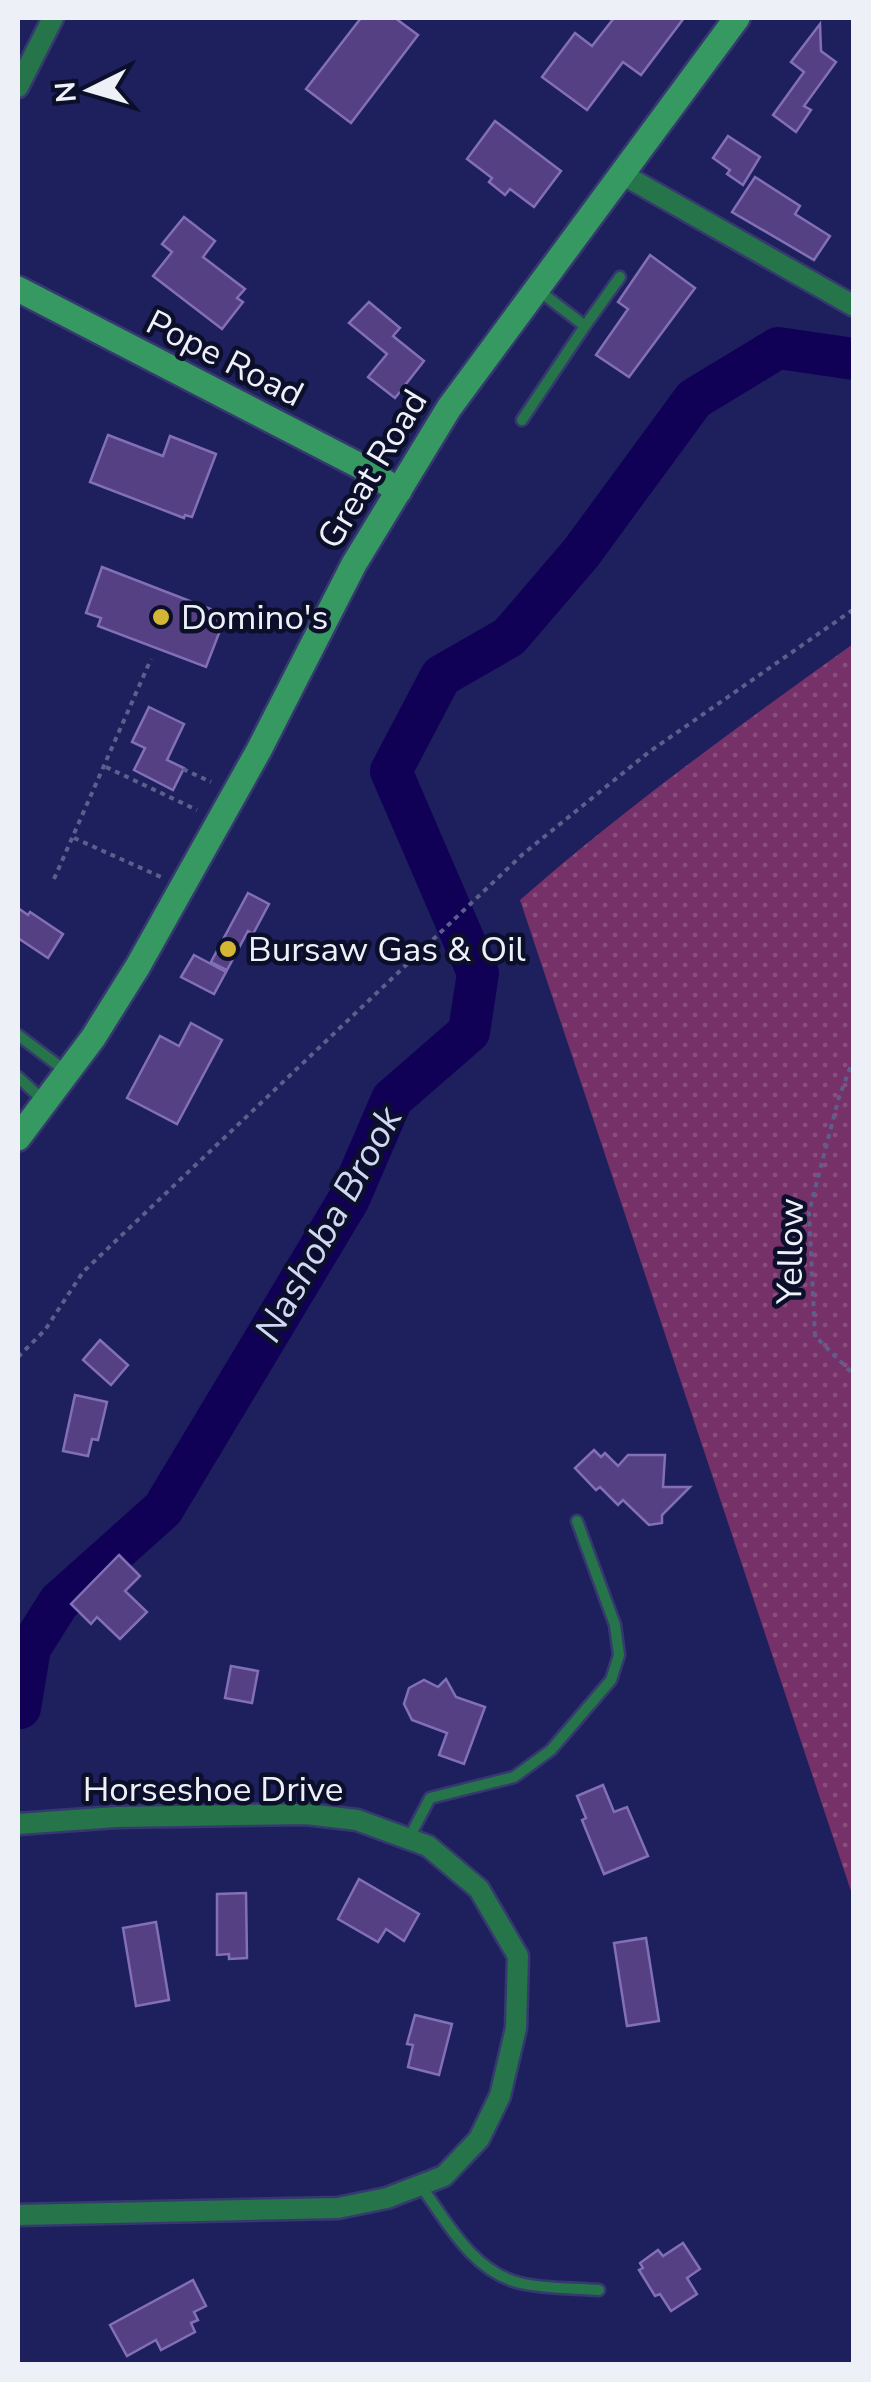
<svg xmlns="http://www.w3.org/2000/svg" width="871" height="2382" font-family="'Nunito Sans',sans-serif">
<style>
.park{fill:url(#park-dots)}
.lines{fill:none;stroke-linecap:round;stroke-linejoin:round}
.river{stroke:#110156;stroke-width:42}
.building{fill:#544082;stroke:#826fb6;stroke-width:2.5}
.lane-casing{stroke:#363970;stroke-width:15}
.street-casing{stroke:#363970;stroke-width:25}
.secondary-casing{stroke:#363970;stroke-width:30}
.path{stroke:#5c5f8c;stroke-width:4;stroke-dasharray:5 5;stroke-linecap:butt}
.lane{stroke:#267449;stroke-width:10}
.street{stroke:#267449;stroke-width:20}
.secondary{stroke:#379962;stroke-width:25}
.poi-dot{fill:#d4b635;stroke:#0c0f2a;stroke-width:4}
.labels{text-anchor:middle;stroke-width:9;stroke-linejoin:round;paint-order:stroke}
.street-label{font-size:35px;fill:#eef0f8;stroke:#0c0f2a}
.poi-label{font-size:35px;fill:#eef0f8;stroke:#0c0f2a;text-anchor:start}
.water-label{font-size:38px;font-style:italic;fill:#d0d7f3;stroke:#0c0f2a}
</style>
<defs>
<pattern id="park-dots" width="8" height="8" patternUnits="userSpaceOnUse" patternTransform="scale(2.5)"><rect width="8" height="8" fill="#763169"/><path d="M2 2h.1M6 6h.1" fill="none" stroke="#8a4f7f" stroke-width="1.8" stroke-linecap="round"/></pattern>
</defs>
<rect width="100%" height="100%" fill="#1d205d"/>
<!-- park -->
<path class="park" d="M853 644V1897L520 900C626 807 739 726 853 644Z"/>
<g class="lines">
<!-- river -->
<path class="river" d="M20 1708 30 1648 59 1602 163 1509 349 1199 392 1099 469 1032 478 973 391 771 441 676 509 637 581 553 694 399 778 348 854 359"/>
</g>
<!-- building -->
<g class="building">
<path d="M361 18H395L418 35 351 123 306 89Z"/>
<path d="M614 18H684L641 75 623 62 587 110 542 77 575 33 592 46Z"/>
<path d="M820 24 821 51 836 62 804 106 811 110 796 132 773 115 804 72 791 62Z"/>
<path d="M495 121 561 171 534 207 510 189 505 195 489 182 492 178 467 159Z"/>
<path d="M728 136 760 157 743 185 727 174 730 170 713 158Z"/>
<path d="M755 177 800 206 795 214 830 236 814 260 732 212Z"/>
<path d="M184 217 215 241 203 257 245 289 237 298 243 302 222 329 153 276 172 252 162 244Z"/>
<path d="M650 255 695 288 629 377 596 355 628 309 618 302Z"/>
<path d="M369 302 400 328 393 336 424 361 395 398 368 377 387 354 349 323Z"/>
<path d="M108 435 163 456 170 436 216 454 192 517 185 515 184 518 90 482Z"/>
<path d="M102 567 226 615 206 667 98 626 101 618 86 613Z"/>
<path d="M149 707 184 724 167 760 184 768 173 790 134 770 145 748 132 742Z"/>
<path d="M248 893 269 904 253 934 248 931 227 970 211 962Z"/>
<path d="M18 908 28 915 30 912 63 934 48 958 18 938Z"/>
<path d="M194 955 226 972 214 994 181 977Z"/>
<path d="M191 1023 222 1040 177 1124 127 1098 160 1036 179 1046Z"/>
<path d="M100 1340 128 1365 111 1385 83 1360Z"/>
<path d="M75 1395 107 1402 98 1440 92 1439 88 1456 63 1451Z"/>
<path d="M594 1450 601 1457 605 1453 618 1466 628 1455H665L663 1487H690L662 1515V1523L649 1525 623 1500 618 1505 600 1487 596 1490 575 1468Z"/>
<path d="M119 1555 140 1576 125 1591 147 1612 120 1639 97 1617 91 1624 71 1604Z"/>
<path d="M231 1666 258 1671 252 1703 225 1698Z"/>
<path d="M446 1679 456 1697 485 1707 464 1764 439 1755 447 1733 412 1720 404 1704 409 1688 424 1680 438 1687Z"/>
<path d="M603 1785 614 1812 627 1807 648 1856 604 1874 582 1820 586 1818 577 1796Z"/>
<path d="M359 1879 419 1914 404 1941 386 1929 378 1942 338 1919Z"/>
<path d="M246 1893 247 1958 229 1959V1954L217 1955V1894Z"/>
<path d="M156 1922 169 2000 136 2006 123 1928Z"/>
<path d="M646 1938 659 2021 627 2026 614 1943Z"/>
<path d="M415 2015 452 2024 439 2075 408 2067 413 2045 407 2044Z"/>
<path d="M683 2243 700 2269 687 2278 697 2294 671 2311 660 2294 655 2296 639 2270 643 2268 640 2263 658 2250 663 2256Z"/>
<path d="M193 2280 206 2306 194 2312 198 2320 191 2323 195 2332 161 2350 156 2340 127 2356 110 2325Z"/>
</g>
<g class="lines">
<!-- lane casing -->
<g class="lane-casing">
<g id="lane">
<path d="M585 326 620 277"/>
<path d="M522 420 585 326 538 290"/>
<path d="M18 1035 67 1072"/>
<path d="M18 1077 43 1100"/>
<path d="M409 1838 430 1798 514 1777 551 1750 611 1680 619 1655 615 1625 577 1521"/>
<path d="M421 2186C447 2222 473 2272 520 2283 545 2289 573 2288 599 2290"/>
</g>
</g>
<!-- street casing -->
<g class="street-casing">
<g id="street">
<path d="M18 87 53 18"/>
<path d="M622 174 854 306"/>
<path d="M18 1824 116 1817 306 1814 357 1820 428 1846 479 1889 518 1956 516 2028 500 2096 479 2139 444 2176 387 2198 338 2208 18 2215"/>
</g>
</g>
<!-- secondary casing -->
<g class="secondary-casing">
<g id="secondary">
<path d="M18 289 362 467 399 491"/>
<path d="M18 1138 93 1038 138 966 259 750 354 564 449 408 737 18"/>
</g>
</g>
<!-- path -->
<g class="path">
<path d="M106 767 197 810"/>
<path d="M183 769 211 782"/>
<path d="M74 838 161 877"/>
<path d="M54 879 151 659"/>
<path d="M854 1058 839 1097 809 1212 815 1336 854 1375"/>
<path d="M18 1357 45 1330 83 1272 523 854 649 752 854 609"/>
</g>
<!-- lane -->
<use href="#lane" class="lane"/>
<!-- street -->
<use href="#street" class="street"/>
<!-- secondary -->
<use href="#secondary" class="secondary"/>
</g>
<!-- markers -->
<g class="poi-dot">
<circle cx="161" cy="617" r="10"/>
<circle cx="228" cy="949" r="10"/>
</g>
<g class="labels">
<!-- street labels -->
<g class="street-label">
<text transform="translate(225 358) rotate(27)" y="12">Pope Road</text>
<text transform="translate(372 469) rotate(-59)" y="12">Great Road</text>
<text transform="translate(790 1251) rotate(-89)" y="12">Yellow</text>
<text x="213" y="1801">Horseshoe Drive</text>
</g>
<!-- poi labels -->
<g class="poi-label">
<text x="181" y="629">Domino's</text>
<text x="248" y="961">Bursaw Gas &amp; Oil</text>
</g>
<!-- water labels -->
<g class="water-label">
<text transform="translate(328 1224) rotate(-61)" y="13">Nashoba Brook</text>
</g>
</g>
<!-- border -->
<rect width="871" height="2382" fill="none" stroke="#eef0f8" stroke-width="40"/>
<!-- north arrow -->
<g transform="translate(90 90) rotate(265)" stroke="#0c0f2a" stroke-width="8" paint-order="stroke">
<path d="M0-8L18 38L0 25L-18 38Z" fill="#eef0f8"/>
<text y="-15" font-size="28" font-weight="bold" text-anchor="middle" fill="#eef0f8">N</text>
</g>
</svg>
